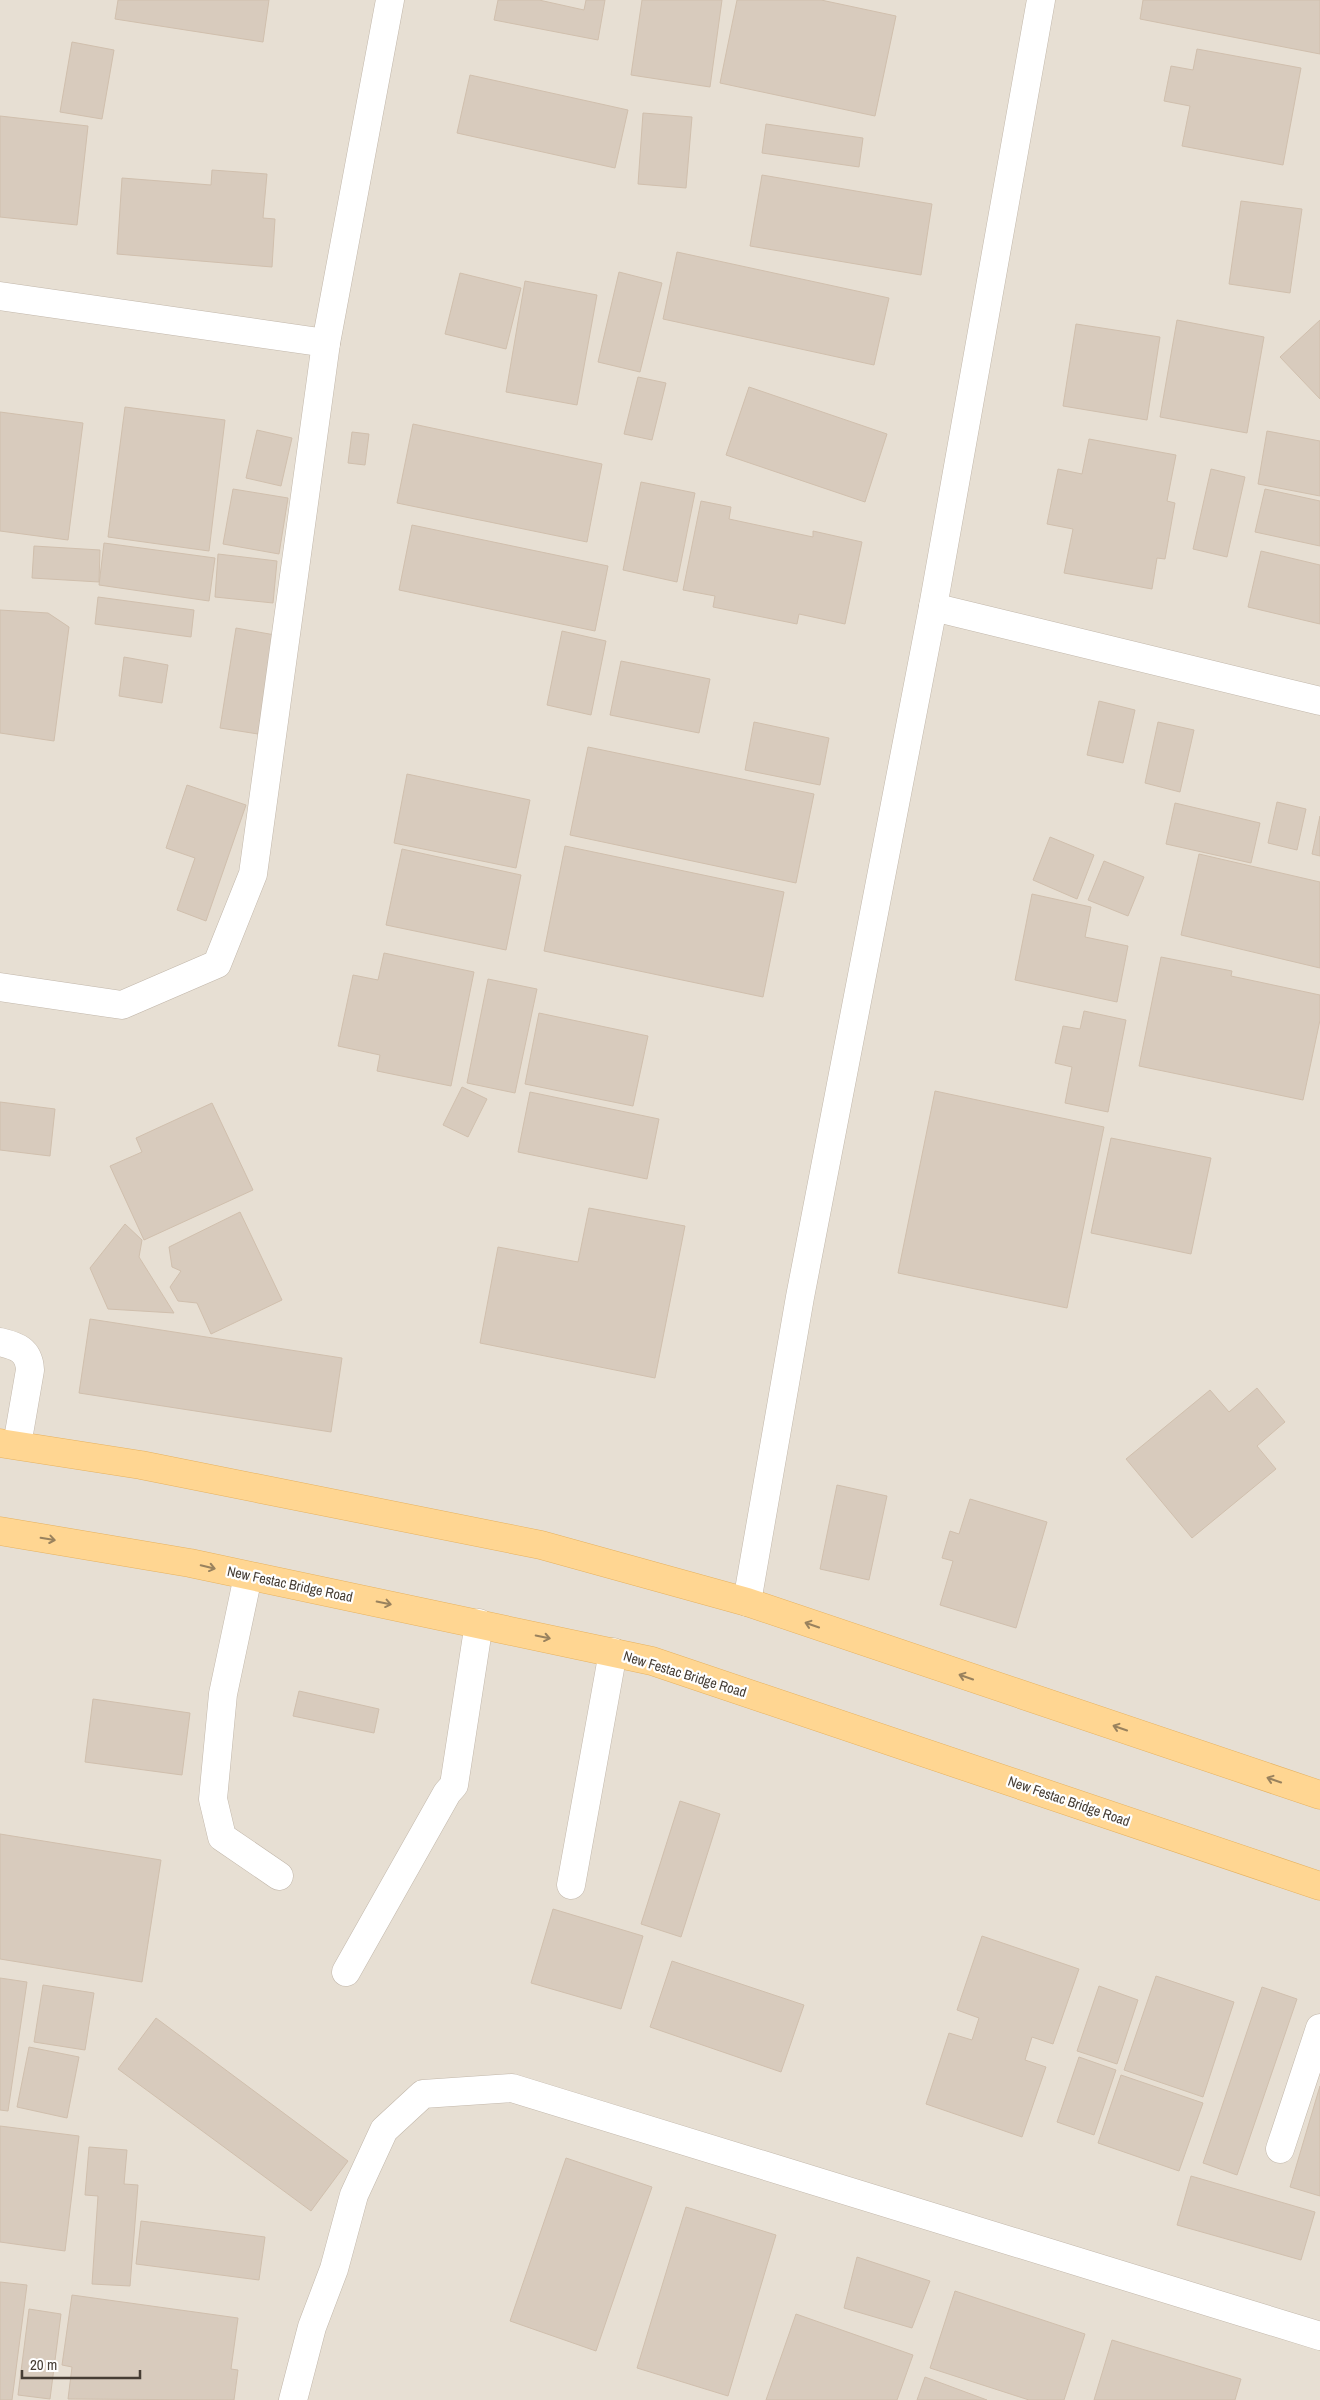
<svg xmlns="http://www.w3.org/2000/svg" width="1320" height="2400" font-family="'Archivo Narrow',sans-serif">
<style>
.residential{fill:#e7dfd3}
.building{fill:#d8cbbd;stroke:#d0bfad}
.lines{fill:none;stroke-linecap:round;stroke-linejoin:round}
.minor-casing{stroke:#c2b7aa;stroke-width:29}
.major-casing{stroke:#e6b260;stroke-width:29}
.minor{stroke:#fff;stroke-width:28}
.major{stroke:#ffd692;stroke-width:28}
.oneway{stroke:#99825e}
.labels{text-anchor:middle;stroke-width:4.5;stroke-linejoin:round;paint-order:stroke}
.street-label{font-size:14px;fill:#463d34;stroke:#fff}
</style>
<rect width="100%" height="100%" fill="#f3eee5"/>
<!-- residential -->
<rect class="residential" x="0" y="0" width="1320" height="2400"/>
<!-- building -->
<g class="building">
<path d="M118 0H269L263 42 115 19Z"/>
<path d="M498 0H539L584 10 586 0H605L598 40 494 20Z"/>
<path d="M642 0H722L710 87 631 75Z"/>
<path d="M737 0H821L896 16 875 116 720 83Z"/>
<path d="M1143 0H1320V54L1140 19Z"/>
<path d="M72 42 114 50 102 119 60 112Z"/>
<path d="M1197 49 1301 68 1283 165 1182 146 1190 106 1164 101 1171 66 1193 70Z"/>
<path d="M470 75 628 110 615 168 457 133Z"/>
<path d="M643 113 692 117 686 188 638 184Z"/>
<path d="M0 116 88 126 77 225 0 217Z"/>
<path d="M766 124 863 138 859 167 762 153Z"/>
<path d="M212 170 267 174 263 218 275 219 272 267 117 254 122 178 211 185Z"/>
<path d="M762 175 932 204 921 275 750 246Z"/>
<path d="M1241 201 1302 209 1290 293 1229 284Z"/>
<path d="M677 252 889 298 874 365 663 319Z"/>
<path d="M619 272 662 283 640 372 598 362Z"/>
<path d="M460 273 521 288 506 349 445 334Z"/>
<path d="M525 281 597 295 577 405 506 392Z"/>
<path d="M1177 320 1264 337 1247 433 1160 417Z"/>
<path d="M1320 320V399L1280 357Z"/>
<path d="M1076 324 1160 337 1147 420 1063 406Z"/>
<path d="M638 377 666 383 652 440 624 434Z"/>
<path d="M749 387 887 434 865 502 726 455Z"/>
<path d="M125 407 225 420 209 551 108 537Z"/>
<path d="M0 412 83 423 68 540 0 531Z"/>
<path d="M413 424 602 464 587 542 397 503Z"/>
<path d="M257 430 292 438 281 486 246 478Z"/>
<path d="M1267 431 1320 441V496L1258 484Z"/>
<path d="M352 432 369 434 365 465 348 463Z"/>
<path d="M1089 439 1176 455 1167 501 1175 503 1165 559 1157 558 1152 589 1064 573 1073 529 1047 524 1058 469 1082 474Z"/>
<path d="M1211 469 1245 477 1227 557 1193 549Z"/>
<path d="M641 482 695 493 677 582 623 570Z"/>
<path d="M233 489 288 498 279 554 223 544Z"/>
<path d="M1265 489 1320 501V546L1255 532Z"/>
<path d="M701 501 731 507 729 519 813 537V531L862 542 845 624 799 614 797 624 713 607 715 596 683 590Z"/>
<path d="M412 525 608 566 595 631 399 590Z"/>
<path d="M104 543 215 558 209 601 99 585Z"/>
<path d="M34 546 100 550 99 582 32 578Z"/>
<path d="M1261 551 1320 565V624L1248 607Z"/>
<path d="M218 554 277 561 273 603 215 597Z"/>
<path d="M98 597 194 610 191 637 95 624Z"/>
<path d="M0 610 48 613 69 627 54 741 0 733Z"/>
<path d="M236 628 275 635 258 734 220 728Z"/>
<path d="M562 631 606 641 591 715 547 705Z"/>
<path d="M124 657 168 665 162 703 119 696Z"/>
<path d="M621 661 710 679 699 733 610 715Z"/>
<path d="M1099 701 1135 710 1123 763 1087 755Z"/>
<path d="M754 722 829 738 820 785 745 770Z"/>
<path d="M1158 722 1194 730 1180 792 1145 783Z"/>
<path d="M588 747 814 794 796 883 570 835Z"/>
<path d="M407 774 530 800 516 868 394 843Z"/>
<path d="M187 785 246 805 206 921 177 910 195 858 166 848Z"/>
<path d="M1277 802 1306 809 1297 850 1268 843Z"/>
<path d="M1175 803 1260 823 1251 863 1166 844Z"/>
<path d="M1320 816V856L1312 854Z"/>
<path d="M1050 837 1094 855 1077 899 1033 880Z"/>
<path d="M565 846 784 892 763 997 544 951Z"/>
<path d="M402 849 521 875 506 950 386 925Z"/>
<path d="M1199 854 1320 882V968L1181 935Z"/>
<path d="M1104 861 1144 877 1128 916 1088 900Z"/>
<path d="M1032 894 1091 907 1085 937 1128 946 1117 1002 1015 980Z"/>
<path d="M384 953 474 972 451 1086 377 1071 380 1055 338 1046 353 975 378 980Z"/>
<path d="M1161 957 1232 971 1231 976 1320 995V1020L1303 1100 1139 1066Z"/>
<path d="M488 979 537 989 515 1093 467 1083Z"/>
<path d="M1084 1011 1126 1020 1108 1112 1065 1103 1072 1067 1055 1063 1063 1026 1080 1029Z"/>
<path d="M539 1013 648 1036 633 1106 525 1084Z"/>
<path d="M462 1087 487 1099 468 1137 443 1125Z"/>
<path d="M935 1091 1104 1127 1067 1308 898 1273Z"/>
<path d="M530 1092 659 1119 647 1179 518 1152Z"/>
<path d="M0 1102 55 1109 50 1156 0 1150Z"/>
<path d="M212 1103 253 1190 144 1240 110 1166 142 1152 136 1138Z"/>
<path d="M1111 1138 1211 1158 1191 1254 1091 1233Z"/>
<path d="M589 1208 685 1226 655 1378 480 1343 498 1247 578 1262Z"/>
<path d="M240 1212 282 1300 211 1334 197 1303 178 1301 170 1287 181 1271 172 1267 169 1247Z"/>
<path d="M125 1224 142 1240 139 1257 174 1313 108 1309 90 1268Z"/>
<path d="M90 1319 342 1358 331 1432 79 1393Z"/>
<path d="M1257 1388 1285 1422 1257 1446 1276 1469 1192 1538 1126 1459 1210 1390 1229 1412Z"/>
<path d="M837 1485 887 1496 869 1580 820 1569Z"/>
<path d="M970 1499 1047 1522 1016 1628 940 1605 953 1561 942 1558 950 1531 959 1534Z"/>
<path d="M299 1691 379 1709 374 1733 293 1716Z"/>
<path d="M93 1699 190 1713 182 1775 85 1762Z"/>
<path d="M680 1801 720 1814 681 1937 641 1924Z"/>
<path d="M0 1834 161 1860 142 1982 0 1959Z"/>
<path d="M553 1909 643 1936 621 2009 531 1983Z"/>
<path d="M982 1936 1079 1969 1053 2044 1032 2037 1025 2060 1046 2067 1022 2137 926 2104 949 2033 972 2040 979 2018 957 2010Z"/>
<path d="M672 1961 804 2005 781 2072 650 2027Z"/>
<path d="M1156 1976 1234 2002 1203 2097 1124 2070Z"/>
<path d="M0 1978 27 1982 8 2111 0 2110Z"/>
<path d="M43 1985 94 1993 85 2050 34 2042Z"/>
<path d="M1099 1986 1138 2000 1117 2064 1077 2051Z"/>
<path d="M1262 1987 1297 1999 1237 2175 1203 2163Z"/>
<path d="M156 2018 348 2161 311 2211 118 2069Z"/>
<path d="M29 2047 79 2057 67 2118 17 2107Z"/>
<path d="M1079 2057 1116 2070 1094 2135 1057 2122Z"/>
<path d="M1121 2075 1203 2103 1179 2171 1098 2143Z"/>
<path d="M1320 2086V2196L1290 2187Z"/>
<path d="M0 2126 79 2136 65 2251 0 2242Z"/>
<path d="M89 2147 127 2150 124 2184 138 2185 130 2286 92 2284 98 2196 85 2195Z"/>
<path d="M566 2158 652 2187 596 2351 510 2321Z"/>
<path d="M1191 2176 1315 2212 1301 2260 1177 2225Z"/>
<path d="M686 2207 776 2235 728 2396 637 2368Z"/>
<path d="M141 2221 265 2237 259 2280 136 2264Z"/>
<path d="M857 2257 930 2281 912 2328 844 2308Z"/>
<path d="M0 2282 27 2285 12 2400H0Z"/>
<path d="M955 2291 1085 2334 1064 2400H1029L930 2368Z"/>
<path d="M72 2295 238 2318 231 2369 238 2370 234 2400 68 2399 72 2367 62 2365Z"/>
<path d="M29 2309 61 2314 50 2399 18 2395Z"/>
<path d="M796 2314 913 2355 897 2400H766Z"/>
<path d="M1112 2340 1241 2379 1235 2400H1094Z"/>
<path d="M925 2377 987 2400H917Z"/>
</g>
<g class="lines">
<!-- minor casing -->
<g class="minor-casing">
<g id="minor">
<path d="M0 296 326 343"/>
<path d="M933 607 1320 701"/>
<path d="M0 987 122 1005 217 964 253 874 326 343 390 0"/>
<path d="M0 1342C17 1346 29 1350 30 1370L17 1445"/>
<path d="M248 1576 223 1694 213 1799 222 1837 279 1876"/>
<path d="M747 1602 800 1297 933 607 1041 0"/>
<path d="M571 1885 613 1652"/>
<path d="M346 1972 447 1793 454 1785 479 1623"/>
<path d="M1280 2149 1320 2028"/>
<path d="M293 2400 312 2327 334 2269 354 2195 384 2130 423 2094 512 2088 1320 2336"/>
</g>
</g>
<!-- major casing -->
<g class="major-casing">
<g id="major">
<path d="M0 1443 141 1465 541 1545 747 1602 1320 1795"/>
<path d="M0 1531 190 1563 652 1661 1320 1886"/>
</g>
</g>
<!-- minor -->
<use href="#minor" class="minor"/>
<!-- major -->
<use href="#major" class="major"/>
</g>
<!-- one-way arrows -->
<defs><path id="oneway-shaft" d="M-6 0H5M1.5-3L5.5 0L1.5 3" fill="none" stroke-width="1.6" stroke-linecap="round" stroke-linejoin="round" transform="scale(1.25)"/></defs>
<g class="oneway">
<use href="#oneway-shaft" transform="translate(48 1539) rotate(9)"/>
<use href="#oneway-shaft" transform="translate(208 1567) rotate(13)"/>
<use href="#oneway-shaft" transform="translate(384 1603) rotate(11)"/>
<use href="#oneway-shaft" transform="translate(812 1625) rotate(-161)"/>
<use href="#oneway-shaft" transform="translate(543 1637) rotate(12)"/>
<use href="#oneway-shaft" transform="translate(966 1677) rotate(-161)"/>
<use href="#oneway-shaft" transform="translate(1120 1728) rotate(-161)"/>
<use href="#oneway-shaft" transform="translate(1274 1780) rotate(-161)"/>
</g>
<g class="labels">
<!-- street labels -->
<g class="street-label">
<text transform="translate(290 1584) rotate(12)" y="5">New Festac Bridge Road</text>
<text transform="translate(685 1674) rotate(17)" y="5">New Festac Bridge Road</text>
<text transform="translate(1069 1801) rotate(19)" y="5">New Festac Bridge Road</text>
</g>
</g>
<!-- scale -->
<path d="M22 2370v8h118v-8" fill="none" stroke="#463d34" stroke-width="2.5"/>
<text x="30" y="2370" font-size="15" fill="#463d34" stroke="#ffffff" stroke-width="4" paint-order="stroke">20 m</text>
</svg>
